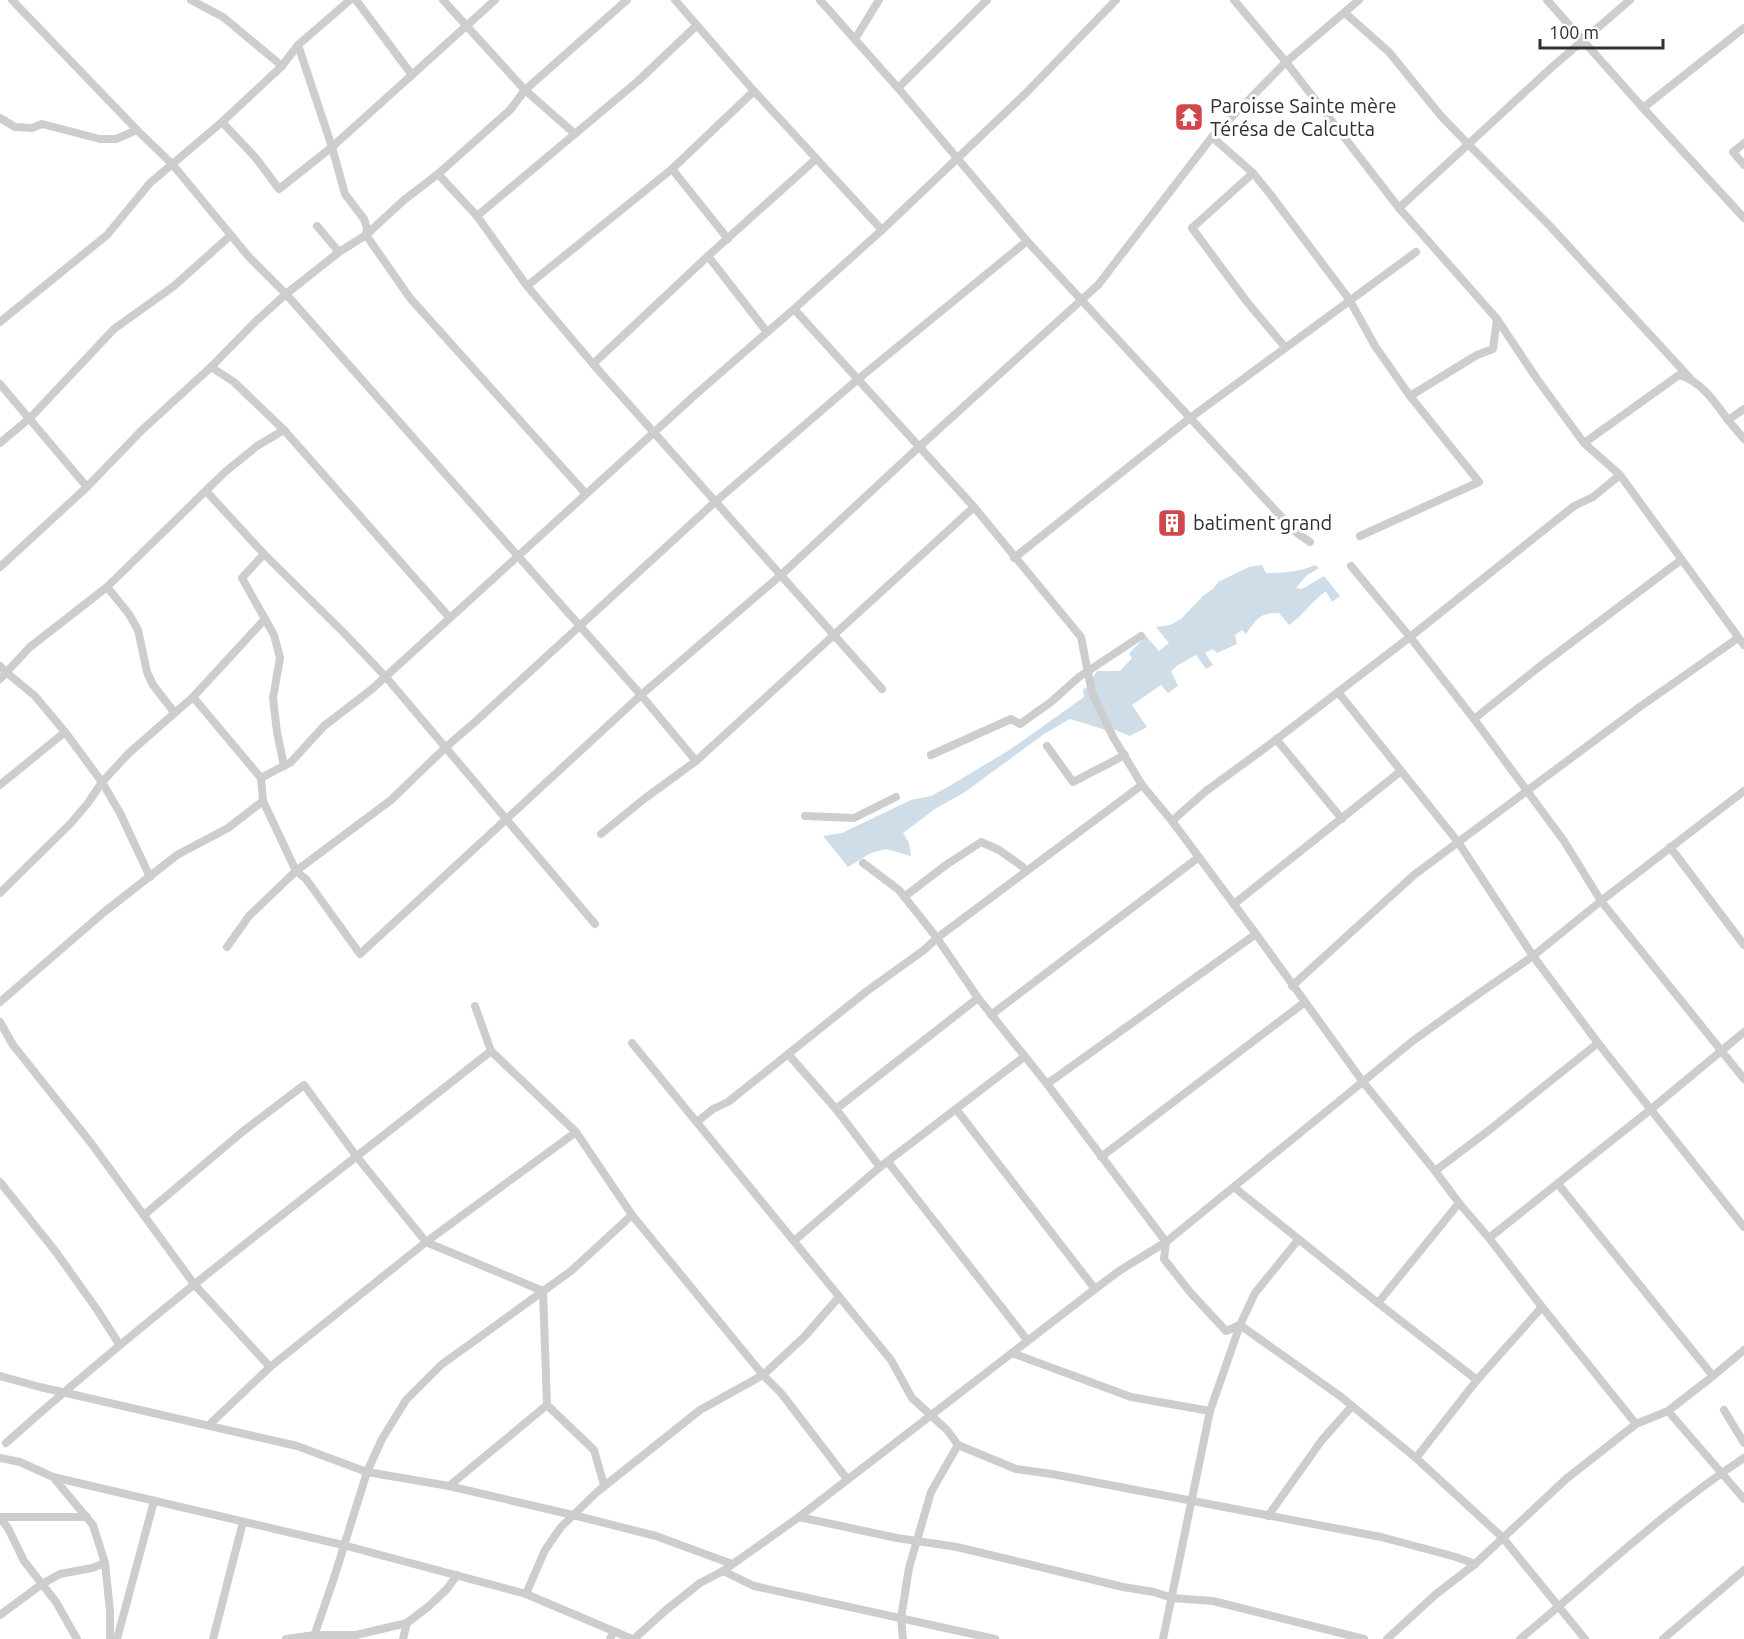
<svg xmlns="http://www.w3.org/2000/svg" width="1744" height="1639" font-family="Ubuntu,sans-serif">
<style>
.water{fill:#cedde8}
.lines{fill:none;stroke-linecap:round;stroke-linejoin:round}
.minor{stroke:#cdcdcd;stroke-width:8}
.labels{text-anchor:middle;stroke-width:6;stroke-linejoin:round;paint-order:stroke}
.poi-label{font-size:20px;fill:#303030;stroke:#fff;text-anchor:start}
</style>
<rect width="100%" height="100%" fill="#fff"/>
<!-- water -->
<g class="water">
<path d="M1262 565 1266 573C1283 573 1299 572 1315 565L1319 568 1306 576 1296 588 1302 589 1324 576 1340 596 1332 602 1326 591C1312 601 1303 615 1289 625L1279 613C1259 613 1257 619 1246 634L1242 630 1235 635 1237 644 1217 653 1213 649 1205 653 1213 665 1206 669 1196 655 1178 665 1171 671 1178 686 1168 693 1161 685 1132 705 1147 727 1130 736 1113 729 1097 701 1092 679 1097 671H1120L1132 658 1129 654C1135 646 1139 645 1145 635L1159 651 1169 643 1156 627 1170 625 1181 619 1203 596 1214 588 1218 582 1249 567Z"/>
<path d="M1089 687 1106 730 1070 719 1044 734 965 792 935 809 903 833 909 843 911 856 886 849 871 853 848 867 823 836 842 833 911 800 931 796 946 788 1011 749 1084 697 1083 689Z"/>
</g>
<g class="lines">
<!-- minor -->
<g class="minor">
<path d="M12 0 137 130 173 165 249 257 286 294 641 695 696 761"/>
<path d="M191 0 223 17 282 66"/>
<path d="M356 0 412 75"/>
<path d="M443 0 525 90 575 134"/>
<path d="M675 0 754 91 882 230"/>
<path d="M820 0 898 88 1027 241 1288 524 1297 533 1310 542"/>
<path d="M1234 0 1286 62 1399 208 1497 319 1537 379 1584 443 1620 475 1744 645"/>
<path d="M1547 0 1643 108 1744 218"/>
<path d="M1345 13 1389 52 1441 116 1469 145 1549 225 1689 377"/>
<path d="M855 39 879 0"/>
<path d="M298 45 332 147 345 194 364 219 367 228 366 235 410 298 586 494"/>
<path d="M898 88 987 0"/>
<path d="M1643 108 1744 28"/>
<path d="M0 118 15 127 32 128 42 124 100 139H116L137 130"/>
<path d="M222 122 255 157 279 189 332 147 495 0"/>
<path d="M1212 137 1253 173 1270 194 1349 299 1375 346 1410 396 1479 482 1360 536"/>
<path d="M1744 143 1733 152 1744 165"/>
<path d="M672 169 728 239"/>
<path d="M1253 173 1192 228 1247 302 1285 347"/>
<path d="M438 174 477 216 527 286 593 364 882 689"/>
<path d="M1399 208 1551 68 1630 0"/>
<path d="M477 216 638 81 696 26"/>
<path d="M317 226 339 252"/>
<path d="M708 256 767 332"/>
<path d="M527 286 672 169 754 91"/>
<path d="M794 309 974 507 1081 637 1092 693 1113 737 1142 785 1172 821 1256 934 1363 1082 1435 1171 1459 1203 1489 1238 1542 1307 1636 1424"/>
<path d="M0 322 107 235 150 183 222 122 282 66 298 45 350 0"/>
<path d="M593 364 708 256 816 159"/>
<path d="M211 367 234 382 284 430 449 617"/>
<path d="M0 384 87 487"/>
<path d="M1410 396 1477 355 1493 349 1497 319"/>
<path d="M1728 420 1744 439"/>
<path d="M0 443 30 418 114 329 174 286 231 235"/>
<path d="M1584 443 1679 375C1701 381 1715 402 1728 420L1744 409"/>
<path d="M206 491 264 554 344 633 385 676 595 924"/>
<path d="M264 554 242 578 274 635 280 658 273 698 277 732 284 766"/>
<path d="M1014 558 1190 418 1416 252"/>
<path d="M1351 566 1410 637 1474 719 1564 841 1601 901 1744 1079"/>
<path d="M0 567 87 487 142 430 211 367 256 321 286 294 339 252 366 235 404 200 438 174 510 110 525 90 627 0"/>
<path d="M107 587 129 614 138 630 147 672 153 685 174 712"/>
<path d="M0 666 7 673 35 696 65 732 102 782 120 813 150 877"/>
<path d="M0 679 30 647 107 587 225 472 257 446 284 430"/>
<path d="M1338 692 1458 842 1533 956 1598 1043 1744 1227"/>
<path d="M1474 719 1539 667 1681 560"/>
<path d="M1276 739 1342 819"/>
<path d="M1047 746 1073 782 1125 755"/>
<path d="M931 755 1011 719 1020 724 1051 702 1079 677 1141 636"/>
<path d="M261 778 291 762 324 726 372 689 695 395 794 309 882 230 1026 93 1116 0"/>
<path d="M0 785 65 732"/>
<path d="M263 801 296 871 391 800 446 747 475 722 715 502 857 380 1027 241"/>
<path d="M805 816 854 818 896 797"/>
<path d="M1172 821 1206 791 1265 748 1410 637 1574 506 1593 497 1620 475"/>
<path d="M601 834 644 799 696 761 974 507"/>
<path d="M1670 847 1744 945"/>
<path d="M863 863 899 890 914 909 937 938 978 998 1047 1084 1166 1242 1164 1259 1190 1292 1226 1331 1240 1325 1340 1396 1416 1458 1503 1538 1585 1639"/>
<path d="M0 893 71 823 88 803 102 782 129 753 193 697 265 619"/>
<path d="M904 897 946 865 981 842 999 850 1023 867"/>
<path d="M1234 904 1401 771"/>
<path d="M227 947 249 916 296 871 306 879 360 954 641 695 781 575 919 447 1098 285 1212 137 1286 62 1359 0"/>
<path d="M1292 986 1414 875 1641 706 1738 638"/>
<path d="M0 1002 103 913 177 855 228 828 263 801 261 778 193 697"/>
<path d="M475 1006 491 1051 576 1132 632 1215 763 1375 781 1393 847 1479"/>
<path d="M991 1015 1199 857"/>
<path d="M0 1022 13 1045 91 1143 194 1284 270 1367"/>
<path d="M632 1043 891 1360 912 1398 947 1430 958 1445 1016 1469 1052 1474 1381 1537 1456 1557 1475 1564"/>
<path d="M788 1054 836 1109 880 1167"/>
<path d="M1047 1084 1256 934"/>
<path d="M836 1109 978 998"/>
<path d="M956 1109 1095 1289"/>
<path d="M697 1122 713 1109 728 1102 867 991 924 950 937 938 1142 785"/>
<path d="M1101 1157 1305 1002"/>
<path d="M888 1162 1028 1341"/>
<path d="M1435 1171 1488 1131 1598 1043"/>
<path d="M0 1182 56 1252 98 1311 119 1344"/>
<path d="M1558 1184 1713 1376"/>
<path d="M1235 1188 1378 1303 1477 1380"/>
<path d="M144 1215 241 1133 304 1085 357 1157 426 1242 543 1291 547 1405 594 1450 604 1485"/>
<path d="M1489 1238 1650 1110 1744 1032"/>
<path d="M794 1241 880 1167 1024 1057"/>
<path d="M1378 1303 1459 1203"/>
<path d="M1012 1353 1131 1397 1210 1411"/>
<path d="M0 1376 40 1387 297 1446 367 1472 449 1486 573 1515 656 1536 732 1564"/>
<path d="M1724 1410 1744 1443"/>
<path d="M1668 1411 1744 1499"/>
<path d="M209 1425 270 1367 426 1242 576 1132"/>
<path d="M6 1443C161 1305 328 1180 491 1051"/>
<path d="M0 1458 20 1462 53 1477 343 1545 526 1594 632 1639"/>
<path d="M1416 1458 1477 1380 1542 1307"/>
<path d="M53 1477 93 1525 105 1563 110 1611V1639"/>
<path d="M449 1486 547 1405"/>
<path d="M1268 1516 1322 1440 1352 1406"/>
<path d="M0 1517H87"/>
<path d="M799 1517 897 1538 957 1547 1123 1587 1154 1592 1172 1598 1213 1601 1364 1639"/>
<path d="M0 1518 8 1528 24 1561 56 1602 77 1639"/>
<path d="M723 1571 754 1586 995 1639"/>
<path d="M526 1594 545 1550 561 1527 597 1492 700 1410 763 1375 804 1337 839 1297"/>
<path d="M0 1615 42 1584 60 1574 92 1568 105 1563"/>
<path d="M117 1639 154 1501"/>
<path d="M213 1639 243 1522"/>
<path d="M286 1639 315 1635H356L407 1623 429 1606 447 1589 457 1575"/>
<path d="M313 1639 334 1578 367 1472 382 1439 406 1400 441 1365 571 1271 632 1215"/>
<path d="M403 1639 407 1623"/>
<path d="M610 1639 614 1631"/>
<path d="M634 1639 666 1610 700 1583 723 1571 799 1517 1095 1289 1119 1271 1166 1242 1414 1040 1474 997 1533 956 1601 901 1744 791"/>
<path d="M903 1639 901 1618 909 1568 931 1492 958 1445"/>
<path d="M1163 1639 1210 1411 1240 1325 1255 1293 1298 1240"/>
<path d="M1387 1639 1435 1595 1475 1564 1566 1479 1636 1424 1668 1411 1713 1376 1744 1350"/>
<path d="M1520 1639C1594 1578 1663 1511 1744 1458"/>
<path d="M1663 1639 1744 1570"/>
</g>
</g>
<!-- icons -->
<defs>
<g id="temple-square" transform="scale(1.5)"><rect x="-9" y="-9" width="18" height="18" rx="4" fill="#d1484c" stroke="#fff"/><path d="M0-6L5-2H3V0L6.5 2.5H4V6H1.5V3h-3V6H-4V2.5H-6.5L-3 0V-2H-5Z" fill="#fff"/></g>
<g id="building-square" transform="scale(1.5)"><rect x="-9" y="-9" width="18" height="18" rx="4" fill="#d1484c" stroke="#fff"/><path d="M-4-6H4V6H1V3H-1V6H-4ZM-2.5-4.3h1.7v1.8h-1.7ZM.8-4.3h1.7v1.8H.8ZM-2.5-1h1.7V.8h-1.7ZM.8-1h1.7V.8H.8Z" fill="#fff"/></g>
</defs>
<g fill-rule="evenodd">
<use href="#temple-square" x="1189" y="117"/>
<use href="#building-square" x="1172" y="523"/>
</g>
<g class="labels">
<!-- poi labels -->
<g class="poi-label">
<text x="1210" y="113">Paroisse Sainte mère<tspan x="1210" dy="23">Térésa de Calcutta</tspan></text>
<text x="1193" y="530">batiment grand</text>
</g>
</g>
<!-- scale -->
<path d="M1540 39v9h123v-9" fill="none" stroke="#303030" stroke-width="3"/>
<text x="1549" y="39" font-size="18" fill="#303030" stroke="#ffffff" stroke-width="4.5" paint-order="stroke">100 m</text>
</svg>
